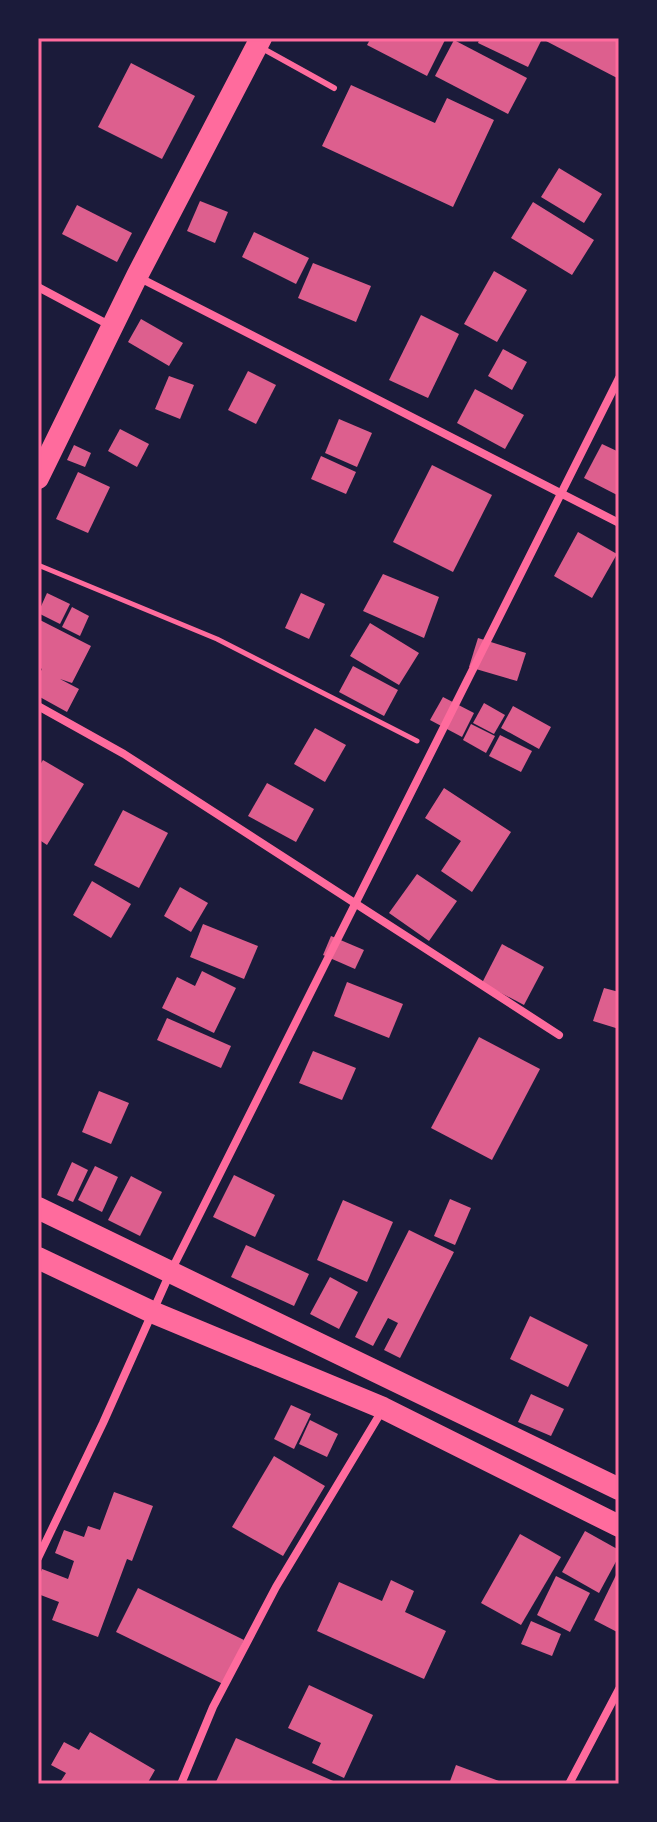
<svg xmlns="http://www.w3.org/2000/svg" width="657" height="1822" font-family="Bitter,serif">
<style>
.building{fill:#dd5f8e}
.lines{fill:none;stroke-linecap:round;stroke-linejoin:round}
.path{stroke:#ff6b9d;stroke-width:5}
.service{stroke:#ff6b9d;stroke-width:6}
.minor{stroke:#ff6b9d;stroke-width:8}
.trunk{stroke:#ff6b9d;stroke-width:22}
.neatline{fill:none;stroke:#ff6b9d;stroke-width:3}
</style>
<rect width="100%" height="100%" fill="#1b1b3a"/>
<!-- building -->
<g class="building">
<path d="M371 38H446L427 76 367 45Z"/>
<path d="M480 38H540L542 39 528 67 478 43Z"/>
<path d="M548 38H619V79L546 41Z"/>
<path d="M454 40 527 78 508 114 435 76Z"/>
<path d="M131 63 195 96 162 159 98 127Z"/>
<path d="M351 85 435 123 447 98 494 120 453 207 322 146Z"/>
<path d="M559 168 602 194 584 223 541 197Z"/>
<path d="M200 201 228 212 215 243 187 231Z"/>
<path d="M533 202 594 240 572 275 511 238Z"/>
<path d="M77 205 132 233 117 262 62 234Z"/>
<path d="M254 232 309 258 296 284 242 257Z"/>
<path d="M313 263 371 286 356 322 298 298Z"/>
<path d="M494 271 527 290 497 342 464 324Z"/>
<path d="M421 315 459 334 428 398 389 380Z"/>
<path d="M141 319 183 343 169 366 128 342Z"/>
<path d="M503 349 527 362 512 390 488 376Z"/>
<path d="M248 371 276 385 256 424 228 410Z"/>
<path d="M169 376 194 385 180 419 155 409Z"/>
<path d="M475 389 524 415 505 449 457 423Z"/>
<path d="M339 419 372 433 357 467 325 453Z"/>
<path d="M120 429 149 444 137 467 108 451Z"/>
<path d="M602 444 619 452V496L584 478Z"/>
<path d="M74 445 91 453 85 467 67 460Z"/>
<path d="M321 456 356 472 346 494 311 479Z"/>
<path d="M432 465 492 495 453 572 393 542Z"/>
<path d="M78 472 110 487 88 533 56 519Z"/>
<path d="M578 532 617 554 592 598 554 576Z"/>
<path d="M383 574 439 597 424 638 363 611Z"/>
<path d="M47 593 70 604 60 624 38 613Z"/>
<path d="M301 593 325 604 309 639 285 628Z"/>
<path d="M72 607 89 616 80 636 62 627Z"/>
<path d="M38 619 91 646 72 683 60 679 79 689 67 712 38 696V677L42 669 38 666Z"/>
<path d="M370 623 419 653 399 685 350 656Z"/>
<path d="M478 638 526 653 517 681 469 667Z"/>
<path d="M353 666 398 690 384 716 339 692Z"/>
<path d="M443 697 474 713 462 737 430 720Z"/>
<path d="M484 703 505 715 494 734 473 723Z"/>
<path d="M513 706 551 727 539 749 501 728Z"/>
<path d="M471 724 495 736 486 753 463 740Z"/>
<path d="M315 728 346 745 325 782 294 764Z"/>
<path d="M500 735 532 751 521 772 489 756Z"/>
<path d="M43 760 84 784 47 845 38 839V768Z"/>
<path d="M267 783 314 809 296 842 248 816Z"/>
<path d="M444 788 511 832 472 892 441 871 461 841 425 818Z"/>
<path d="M123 810 168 833 139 888 94 865Z"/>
<path d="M417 874 457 901 429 941 389 913Z"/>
<path d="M92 881 131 904 111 938 73 915Z"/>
<path d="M180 887 208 903 191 932 164 916Z"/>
<path d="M203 924 258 946 244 979 190 957Z"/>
<path d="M331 936 364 950 355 969 323 955Z"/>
<path d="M502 944 544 967 524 1005 482 983Z"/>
<path d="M202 971 236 988 214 1033 162 1008 177 977 195 986Z"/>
<path d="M347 982 403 1004 389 1038 334 1016Z"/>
<path d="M604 988 619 992V1029L593 1021Z"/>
<path d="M167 1018 231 1046 221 1068 157 1040Z"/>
<path d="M479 1037 540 1069 492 1160 431 1128Z"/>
<path d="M313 1051 356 1068 342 1100 299 1083Z"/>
<path d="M99 1091 129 1103 111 1144 82 1132Z"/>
<path d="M72 1162 88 1170 73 1202 57 1195Z"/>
<path d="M95 1166 118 1177 102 1212 78 1200Z"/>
<path d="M234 1175 275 1195 255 1237 213 1217Z"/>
<path d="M131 1176 162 1192 140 1236 108 1220Z"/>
<path d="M450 1199 471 1208 455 1245 434 1236Z"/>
<path d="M343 1200 393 1222 367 1282 317 1260Z"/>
<path d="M409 1230 454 1252 400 1358 384 1350 398 1323 388 1318 373 1346 355 1337Z"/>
<path d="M246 1245 309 1274 294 1306 231 1277Z"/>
<path d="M330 1277 358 1292 339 1329 310 1314Z"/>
<path d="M530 1316 588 1345 568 1387 510 1359Z"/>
<path d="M531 1394 564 1409 551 1436 518 1422Z"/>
<path d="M291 1405 311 1414 294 1449 274 1439Z"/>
<path d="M310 1420 338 1434 327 1457 299 1444Z"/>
<path d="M274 1456 325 1486 283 1556 232 1527Z"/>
<path d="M114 1492 153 1506 132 1561 127 1559 98 1637 52 1620 59 1602 38 1594V1580L42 1569 68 1579 74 1561 55 1553 64 1530 84 1537 88 1526 100 1530Z"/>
<path d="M585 1531 619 1550V1556L599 1593 562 1572Z"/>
<path d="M520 1534 561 1557 521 1625 481 1603Z"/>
<path d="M619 1569V1633L594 1620Z"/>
<path d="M556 1576 590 1593 570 1632 537 1615Z"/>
<path d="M391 1580 414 1591 405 1612 446 1631 424 1679 317 1631 339 1582 382 1601Z"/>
<path d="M138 1588 244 1640 223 1684 116 1632Z"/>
<path d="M531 1621 561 1634 552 1656 521 1644Z"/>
<path d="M309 1685 373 1715 344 1778 312 1763 321 1743 288 1728Z"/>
<path d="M90 1732 155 1770 147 1784H59L66 1773 51 1765 64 1742 79 1750Z"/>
<path d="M236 1738 340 1784H215Z"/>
<path d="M456 1765 507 1784H449Z"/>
</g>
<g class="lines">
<!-- path -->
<path class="path" d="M38 565 217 639 417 741"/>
<!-- service -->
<path class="service" d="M260 47 334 88"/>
<!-- minor -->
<g class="minor">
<path d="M138 277 619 523"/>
<path d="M38 287 111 326"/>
<path d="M38 706 124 754 559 1035"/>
<path d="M38 1558 103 1423 170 1273 619 378"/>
<path d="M181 1784 213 1707 276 1587 383 1409"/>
<path d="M569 1784 619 1689"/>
</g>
<!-- trunk -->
<g class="trunk">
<path d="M38 478 137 276 261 38"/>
<path d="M38 1208 619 1489"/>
<path d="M38 1258 152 1312 383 1408 619 1526"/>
</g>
</g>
<!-- border -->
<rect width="657" height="1822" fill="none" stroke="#1b1b3a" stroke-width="80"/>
<rect x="40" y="40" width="577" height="1742" class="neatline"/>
</svg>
